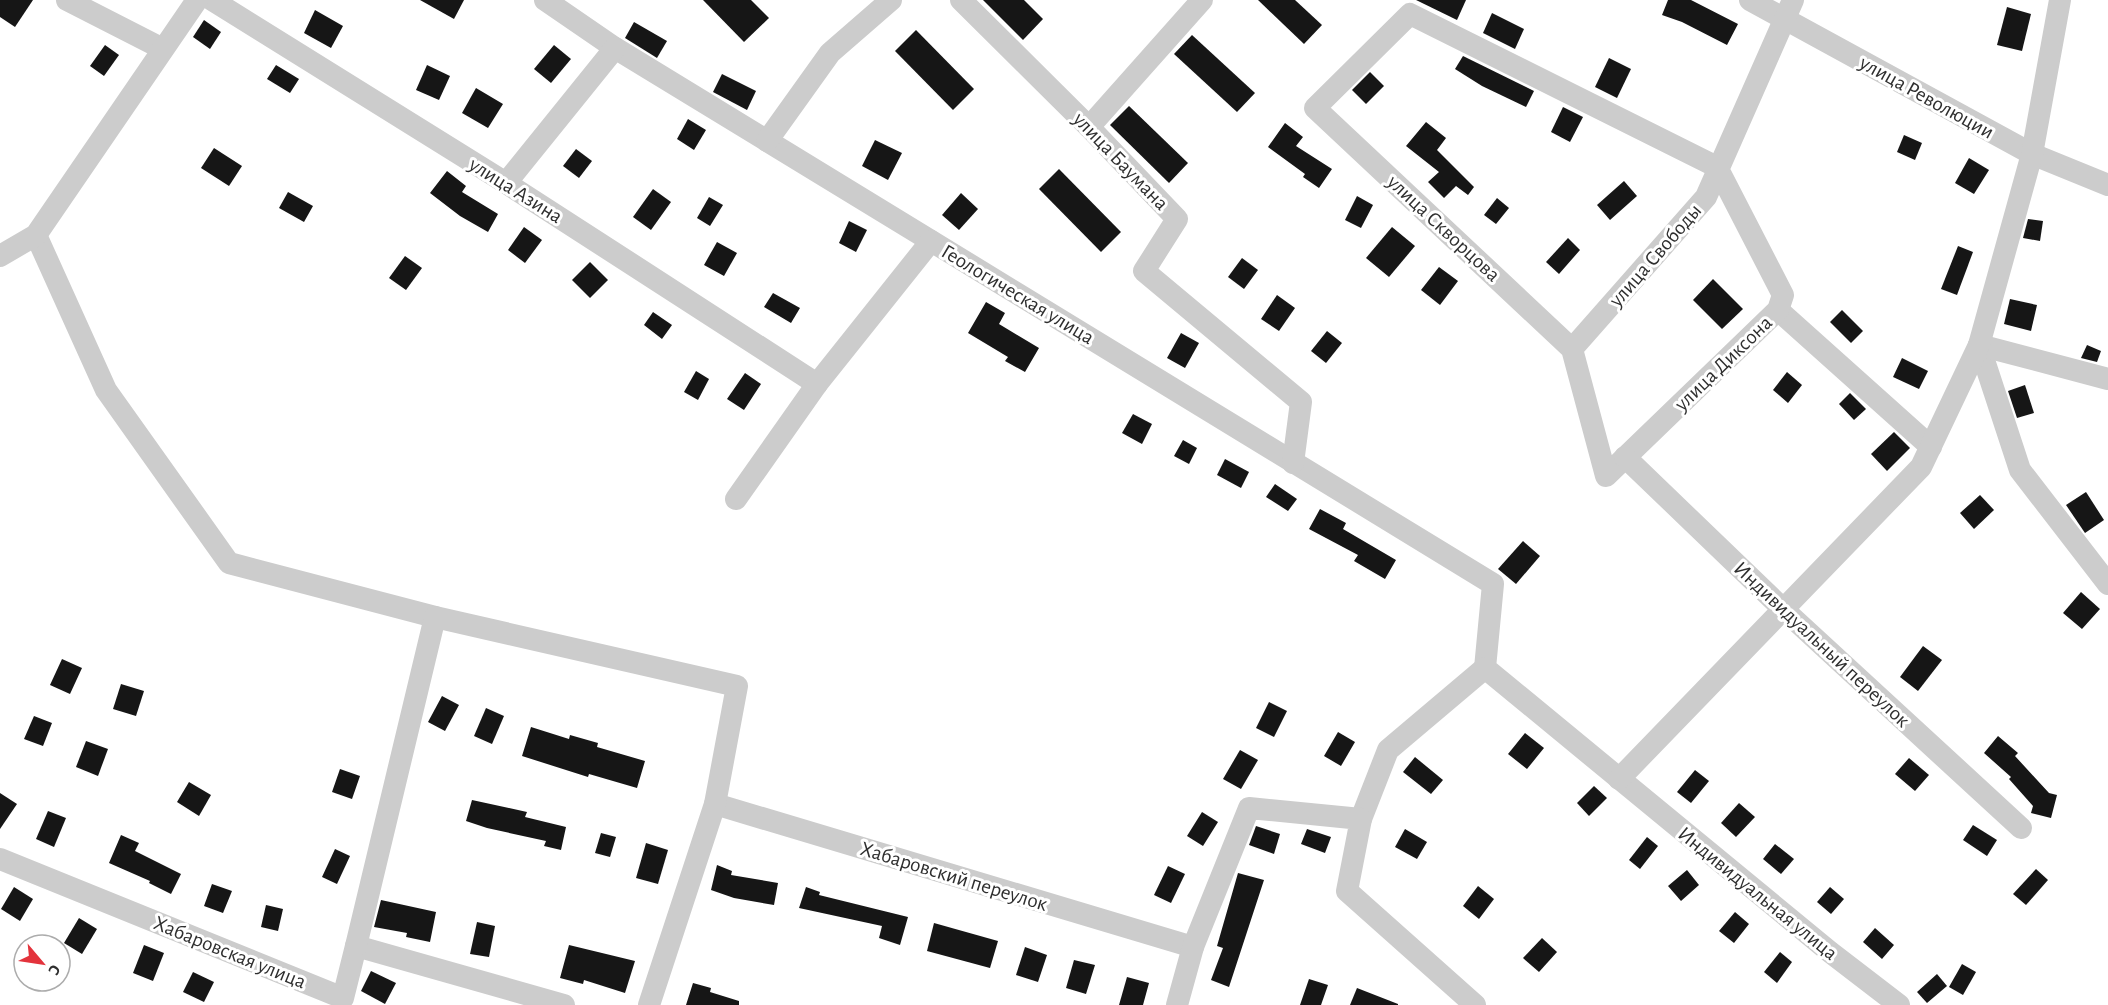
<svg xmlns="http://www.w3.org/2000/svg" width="2108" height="1005" font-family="'Alegreya Sans',sans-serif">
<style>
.building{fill:#161616}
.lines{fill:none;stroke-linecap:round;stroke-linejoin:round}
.minor{stroke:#ccc;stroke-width:22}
.labels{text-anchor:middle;stroke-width:6;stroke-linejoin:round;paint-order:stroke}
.street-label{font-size:21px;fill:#2f2f2f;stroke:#fff}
</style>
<rect width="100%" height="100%" fill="#fff"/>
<!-- building -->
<g class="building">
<path d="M0 0H33L15 27 0 17Z"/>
<path d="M420 0H464L454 19Z"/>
<path d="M703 0H751L769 18 744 42Z"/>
<path d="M983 0H1024L1043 19 1023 40Z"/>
<path d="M1258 0H1295L1322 25 1304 44Z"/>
<path d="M1416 0H1466L1457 20Z"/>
<path d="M1668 0H1691L1738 24 1727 45 1682 22 1662 15Z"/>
<path d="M2007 7 2031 14 2022 51 1997 45Z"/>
<path d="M315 10 343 26 331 48 304 33Z"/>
<path d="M1492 13 1524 29 1515 49 1483 33Z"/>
<path d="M204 20 221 32 210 49 193 37Z"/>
<path d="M634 22 667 41 657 58 625 38Z"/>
<path d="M916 30 974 89 953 110 895 51Z"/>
<path d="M1192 35 1255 93 1237 112 1174 54Z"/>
<path d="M105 45 119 55 104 76 90 66Z"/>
<path d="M554 45 571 59 551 83 534 69Z"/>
<path d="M1463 56 1534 91 1526 107 1482 86 1455 69Z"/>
<path d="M1609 58 1631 69 1617 98 1595 87Z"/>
<path d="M276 65 299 79 290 93 267 79Z"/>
<path d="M427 65 450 76 439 100 416 90Z"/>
<path d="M1370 72 1384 86 1366 104 1352 90Z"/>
<path d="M722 74 756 91 747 110 713 92Z"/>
<path d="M476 88 503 104 488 128 462 113Z"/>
<path d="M1129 106 1188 163 1169 183 1110 125Z"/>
<path d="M1563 107 1583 117 1570 142 1551 132Z"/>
<path d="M688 119 706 130 694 150 677 139Z"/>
<path d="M1426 122 1446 138 1437 150 1474 187 1468 195 1456 186 1444 198 1428 182 1439 172 1406 146Z"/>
<path d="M1285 123 1303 137 1296 146 1332 169 1319 188 1303 177 1305 174 1268 147Z"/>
<path d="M1904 135 1922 143 1915 160 1897 152Z"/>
<path d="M875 140 902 153 888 180 862 166Z"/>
<path d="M214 148 242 166 229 186 201 168Z"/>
<path d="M576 149 592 161 579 178 563 166Z"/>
<path d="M1969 158 1989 170 1974 194 1955 183Z"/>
<path d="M1059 169 1121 232 1101 252 1039 189Z"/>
<path d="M447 171 466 186 462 192 498 214 488 232 460 216 430 193Z"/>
<path d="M1624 181 1637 196 1610 220 1597 205Z"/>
<path d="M653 189 671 202 651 230 633 217Z"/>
<path d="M288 192 313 206 304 222 279 208Z"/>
<path d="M961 193 978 209 959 230 942 215Z"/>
<path d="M1357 196 1373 205 1361 228 1345 220Z"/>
<path d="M709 197 723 205 710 226 697 218Z"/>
<path d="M1497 198 1509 208 1496 224 1484 215Z"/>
<path d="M2028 219 2043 221 2040 241 2023 238Z"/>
<path d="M849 221 867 230 856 252 839 243Z"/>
<path d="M524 227 542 240 525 263 508 250Z"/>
<path d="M1392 227 1415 246 1389 277 1366 258Z"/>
<path d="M1568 238 1580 250 1559 274 1546 262Z"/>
<path d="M717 242 737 253 724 276 704 265Z"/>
<path d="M1958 246 1973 252 1957 295 1941 289Z"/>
<path d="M405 256 422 268 406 290 389 278Z"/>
<path d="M1242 258 1258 270 1244 289 1228 277Z"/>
<path d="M590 262 608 280 590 298 572 280Z"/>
<path d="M1439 267 1458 281 1440 305 1421 290Z"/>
<path d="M1713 279 1743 309 1722 329 1693 300Z"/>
<path d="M773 293 800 308 791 323 764 307Z"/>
<path d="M1277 295 1295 308 1279 331 1261 319Z"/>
<path d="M2010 299 2037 305 2031 331 2004 324Z"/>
<path d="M986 302 1005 313 999 324 1039 348 1025 372 1005 361 1008 357 968 333Z"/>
<path d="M1842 310 1863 331 1851 343 1830 322Z"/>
<path d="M653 312 672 325 662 339 644 325Z"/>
<path d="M1327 331 1342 343 1326 363 1311 351Z"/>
<path d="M1181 333 1199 343 1185 368 1167 358Z"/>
<path d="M2087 345 2101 351 2097 362 2081 358Z"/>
<path d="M1902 358 1928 371 1919 389 1893 377Z"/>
<path d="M696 371 709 379 698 400 684 392Z"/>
<path d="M1787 372 1802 385 1788 403 1773 390Z"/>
<path d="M745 373 761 384 744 410 727 399Z"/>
<path d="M2025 385 2034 413 2017 418 2008 391Z"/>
<path d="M1850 393 1866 409 1854 420 1839 404Z"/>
<path d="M1133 414 1152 424 1142 444 1122 433Z"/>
<path d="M1894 432 1910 448 1887 471 1871 454Z"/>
<path d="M1183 440 1197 448 1189 464 1174 456Z"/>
<path d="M1225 459 1249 472 1241 488 1217 475Z"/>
<path d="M1275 484 1297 499 1288 511 1266 497Z"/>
<path d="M2086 492 2104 520 2085 533 2066 505Z"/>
<path d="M1980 495 1994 510 1974 529 1960 513Z"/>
<path d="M1320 509 1346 523 1343 529 1396 560 1385 579 1354 561 1358 555 1309 529Z"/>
<path d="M1523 541 1540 556 1516 584 1498 569Z"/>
<path d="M2081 592 2100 609 2082 629 2063 613Z"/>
<path d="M1923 646 1942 660 1918 691 1900 677Z"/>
<path d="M62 659 82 668 70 694 50 685Z"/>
<path d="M121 684 144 691 136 716 113 709Z"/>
<path d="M442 696 459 705 445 731 428 722Z"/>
<path d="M1269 702 1287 711 1274 737 1256 728Z"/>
<path d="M486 708 504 716 492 744 474 736Z"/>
<path d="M34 716 52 723 43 746 24 739Z"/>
<path d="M531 727 569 739 570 735 598 743 597 747 645 761 637 788 589 774 588 777 522 756Z"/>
<path d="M1338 732 1355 742 1341 766 1324 756Z"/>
<path d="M1525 733 1544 748 1527 769 1508 754Z"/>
<path d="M1998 736 2018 753 2015 756 2049 793 2057 795 2051 818 2031 813 2033 806 2009 779 2011 777 1984 753Z"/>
<path d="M86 741 108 749 98 776 76 767Z"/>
<path d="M1240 750 1258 760 1241 789 1223 779Z"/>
<path d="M1415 757 1443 780 1431 794 1403 772Z"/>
<path d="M1909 758 1929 775 1915 791 1895 774Z"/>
<path d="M340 769 360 776 352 799 332 792Z"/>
<path d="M1695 770 1709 781 1691 803 1677 792Z"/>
<path d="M189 782 211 795 199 816 177 802Z"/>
<path d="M1594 786 1607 798 1589 816 1577 803Z"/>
<path d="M0 793 17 804 0 829Z"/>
<path d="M472 800 527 812 525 817 566 827 561 850 544 846 546 841 487 828 466 821Z"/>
<path d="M1739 803 1755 817 1736 837 1721 823Z"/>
<path d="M48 811 66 818 54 847 36 839Z"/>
<path d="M1202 812 1218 822 1203 846 1187 836Z"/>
<path d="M1973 825 1997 840 1987 856 1963 840Z"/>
<path d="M1256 826 1280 834 1274 854 1249 845Z"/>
<path d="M1307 829 1331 837 1325 853 1301 844Z"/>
<path d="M1405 829 1427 842 1417 859 1395 847Z"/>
<path d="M601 833 616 837 610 857 595 853Z"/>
<path d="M121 835 139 843 135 851 181 874 171 894 149 883 150 881 109 863Z"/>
<path d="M1647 837 1658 846 1640 869 1629 860Z"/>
<path d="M646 843 668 850 658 884 636 878Z"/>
<path d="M1775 844 1794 859 1781 874 1763 859Z"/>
<path d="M335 849 350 856 337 884 322 877Z"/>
<path d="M717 865 732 871 731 875 778 883 774 905 734 898 711 890Z"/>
<path d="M1168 866 1185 874 1171 903 1154 895Z"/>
<path d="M2036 869 2048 880 2026 905 2013 894Z"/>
<path d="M1687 870 1699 885 1681 901 1668 886Z"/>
<path d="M1238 873 1264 880 1229 987 1211 980 1223 948 1217 946Z"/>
<path d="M212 884 232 891 223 913 204 906Z"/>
<path d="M1478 886 1494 899 1479 919 1463 906Z"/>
<path d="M14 887 33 899 20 921 1 909Z"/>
<path d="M806 887 820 892 819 895 908 917 900 945 879 938 882 926 799 908Z"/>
<path d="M1830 887 1844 899 1831 914 1817 902Z"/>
<path d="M381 900 436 912 430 942 406 937 407 933 374 927Z"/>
<path d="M266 905 283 909 278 931 261 927Z"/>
<path d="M1735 912 1749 924 1734 943 1719 931Z"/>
<path d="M79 918 97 929 82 954 64 943Z"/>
<path d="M477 922 495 926 489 957 470 954Z"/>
<path d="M934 923 998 941 990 968 927 951Z"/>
<path d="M1875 928 1894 945 1882 959 1863 942Z"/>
<path d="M1542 938 1557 952 1539 972 1523 958Z"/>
<path d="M144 945 164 953 153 981 133 973Z"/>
<path d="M569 945 635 961 625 993 584 980 583 984 560 978Z"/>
<path d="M1025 947 1047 955 1038 982 1016 975Z"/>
<path d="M1780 952 1792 962 1777 983 1764 972Z"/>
<path d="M1074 960 1095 965 1086 994 1066 988Z"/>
<path d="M1962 964 1976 972 1963 995 1949 987Z"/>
<path d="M371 971 396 983 385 1004 361 991Z"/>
<path d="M193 972 214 982 204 1002 183 992Z"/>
<path d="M1937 974 1947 986 1927 1003 1917 992Z"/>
<path d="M1127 977 1149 983 1143 1005H1119Z"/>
<path d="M1309 979 1328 985 1321 1005H1300Z"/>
<path d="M693 983 711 988 710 992 739 1001V1005H686Z"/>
<path d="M1357 988 1398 1004V1005H1350Z"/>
</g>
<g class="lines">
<!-- minor -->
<g class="minor">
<path d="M67 0 163 49"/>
<path d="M212 0 506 183 817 384"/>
<path d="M545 0 615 48 1493 584 1485 668 1830 952 1899 1005"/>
<path d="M961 0 1089 127 1177 219 1144 271 1301 402 1293 463"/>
<path d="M1750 0 2032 154 2108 185"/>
<path d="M1089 127 1202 0"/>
<path d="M767 141 830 53 891 0"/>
<path d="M506 183 615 48"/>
<path d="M36 235 106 390 229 563 435 617"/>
<path d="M0 256 36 235 197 0"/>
<path d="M1778 310 1931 447"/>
<path d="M1979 345 2020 470 2108 584"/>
<path d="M1979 345 2108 379"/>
<path d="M1572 349 1315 108 1410 14 1717 167 1783 295 1778 310 1606 476 1572 349 1706 197 1793 0"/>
<path d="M1625 457 1783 609 2021 828"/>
<path d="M736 499 817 384 931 241"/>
<path d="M1619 779 1921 467 1979 345 2032 154 2060 0"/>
<path d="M715 804 1193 947"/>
<path d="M1361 819 1388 750 1485 668"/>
<path d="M0 859 343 998 356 946 564 1005"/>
<path d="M356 946 435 617 737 686 715 804 649 1005"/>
<path d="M1177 1005 1193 947 1249 808 1361 819 1347 891 1475 1005"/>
</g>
</g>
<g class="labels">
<!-- street labels -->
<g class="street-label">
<text transform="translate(1927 97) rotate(29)" y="7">улица Революции</text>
<text transform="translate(1121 161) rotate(46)" y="7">улица Баумана</text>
<text transform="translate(516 190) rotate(32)" y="7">улица Азина</text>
<text transform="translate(1444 228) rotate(43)" y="7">улица Скворцова</text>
<text transform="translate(1655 255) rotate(-49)" y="7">улица Свободы</text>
<text transform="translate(1018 294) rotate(31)" y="7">Геологическая улица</text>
<text transform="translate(1723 363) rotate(-44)" y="7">улица Диксона</text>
<text transform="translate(1822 644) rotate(43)" y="7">Индивидуальный переулок</text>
<text transform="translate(954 876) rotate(17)" y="7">Хабаровский переулок</text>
<text transform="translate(1758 893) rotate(39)" y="7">Индивидуальная улица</text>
<text transform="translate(230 952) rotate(22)" y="7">Хабаровская улица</text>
</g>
</g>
<!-- north arrow -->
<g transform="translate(42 963) rotate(119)"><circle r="28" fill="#ffffff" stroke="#acacac" stroke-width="1.5"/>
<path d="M0-4.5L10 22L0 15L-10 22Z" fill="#e3333c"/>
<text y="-9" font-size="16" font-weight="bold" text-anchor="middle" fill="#2f2f2f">С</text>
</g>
</svg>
